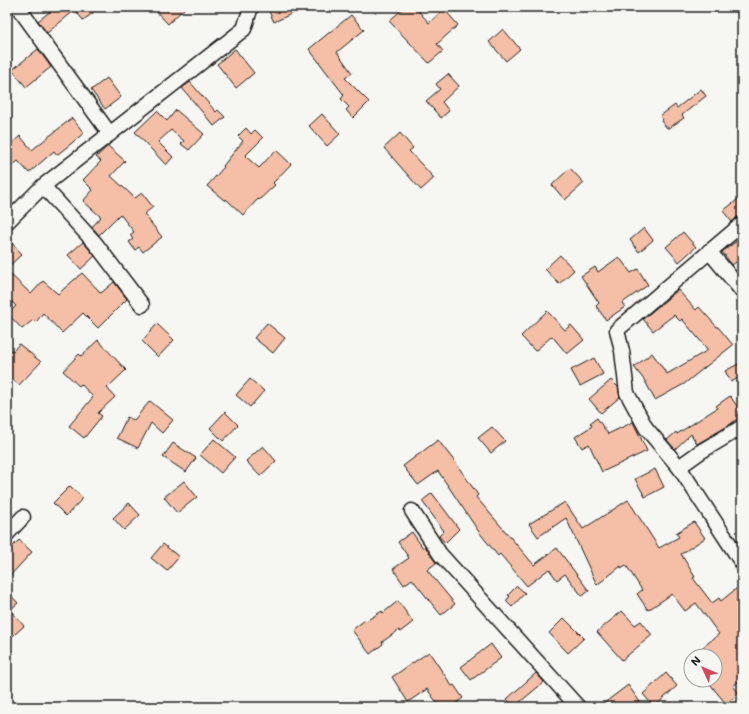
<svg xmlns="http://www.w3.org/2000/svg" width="749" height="714" font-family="Mali,sans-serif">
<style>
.building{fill:#f4bfa6;stroke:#1c1c1c}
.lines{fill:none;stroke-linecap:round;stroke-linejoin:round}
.street-casing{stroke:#1c1c1c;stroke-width:17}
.street{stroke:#f6f6f2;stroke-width:14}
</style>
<rect width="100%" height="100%" fill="#f6f6f2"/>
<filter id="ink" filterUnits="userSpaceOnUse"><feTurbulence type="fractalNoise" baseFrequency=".025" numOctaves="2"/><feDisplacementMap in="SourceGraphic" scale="8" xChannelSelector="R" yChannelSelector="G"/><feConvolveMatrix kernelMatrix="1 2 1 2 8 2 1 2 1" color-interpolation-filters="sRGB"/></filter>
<g filter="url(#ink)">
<!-- building -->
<g class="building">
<path d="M56 7H89L93 13 83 20 75 10 47 33 38 21Z"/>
<path d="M152 7H186L168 24Z"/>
<path d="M267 7H306L274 22Z"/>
<path d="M405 7H415L429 23 444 9 458 25 437 44 443 51 429 63 389 21Z"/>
<path d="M351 15 364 30 337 52 352 73 345 78 369 102 353 118 346 110 349 107 341 99 344 95 309 49Z"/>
<path d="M503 29 520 49 506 61 489 42Z"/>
<path d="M38 49 51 67 26 87 12 70Z"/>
<path d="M235 49 254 73 236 88 217 64Z"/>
<path d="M448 74 459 86 442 102 449 111 441 118 426 101 440 89 436 84Z"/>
<path d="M107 78 121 97 105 109 91 90Z"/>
<path d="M190 82 216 112 218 110 225 117 214 126 182 88Z"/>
<path d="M701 89 706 96 682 115 684 118 669 128H667L661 121 663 120 660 116 675 105 677 108Z"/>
<path d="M176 110 204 134 189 150 181 144 184 141 171 130 158 142 173 157 166 165 135 132 157 111 167 121Z"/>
<path d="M322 114 340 134 327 146 309 126Z"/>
<path d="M72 118 84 133 57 155 54 151 29 173 18 161 7 170V148L20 136 32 150Z"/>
<path d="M246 128 251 134 255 130 263 138 245 156 259 168 276 150 291 164 273 183 275 185 259 200 258 199 243 215 226 199 225 201 207 186 224 167 223 166 243 141 238 136Z"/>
<path d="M400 133 413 148 409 151 434 178 421 190 384 148Z"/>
<path d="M108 146 125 161 111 176 135 198 142 193 153 207 144 214 162 237 143 252 139 247 135 250 129 242 133 239 130 235 134 232 120 214 99 235 92 227 101 217 83 201 93 190 83 180 101 161 96 157Z"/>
<path d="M570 168 584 183 565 200 552 185Z"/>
<path d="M742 196V216L737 217 732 222 723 211Z"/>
<path d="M644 228 653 240 639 252 630 240Z"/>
<path d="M683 232 696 247 679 262 666 247Z"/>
<path d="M742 237V258L732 265 722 252Z"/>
<path d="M7 238 22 254 7 268Z"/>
<path d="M83 242 95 256 81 269 68 255Z"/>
<path d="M560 255 574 270 559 284 545 269Z"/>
<path d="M619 257 631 273 638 269 648 285 622 303 625 307 606 320 596 306 599 303 581 276 595 267 598 272Z"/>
<path d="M7 271 31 294 43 281 58 294 82 273 101 293 114 282 127 299 98 328 83 313 62 333 43 313 36 322 33 320 22 329 8 314 16 306 7 297Z"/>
<path d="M678 290 696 310 699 307 717 327H718L733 345 684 384 655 400 645 381 634 367 652 353 667 374 708 350 682 319 680 321 674 315 653 331 643 319Z"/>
<path d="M547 311 565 330 571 325 584 340 567 354 552 336 535 351 521 336Z"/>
<path d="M267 323 285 338 273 353 254 338Z"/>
<path d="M157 324 174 340 158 357 142 341Z"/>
<path d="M98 340 126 370 107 388 115 397 98 413 102 416 84 438 69 426 93 397 81 384 79 386 63 371 79 354 81 356Z"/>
<path d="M19 344 41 362 19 385 7 375V346L13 351Z"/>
<path d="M594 358 603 374 580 386 571 370Z"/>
<path d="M742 362V376L731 382 725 371Z"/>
<path d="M250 379 264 391 250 407 236 395Z"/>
<path d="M611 380 618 387 620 397 601 413 589 399Z"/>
<path d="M730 396 742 413V415L728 426 697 444 691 434 675 449 667 440 676 432 677 434 717 408 716 406Z"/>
<path d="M150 401 173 420 162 433 151 423 138 448 117 438 127 417 134 420Z"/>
<path d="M225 412 238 425 223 441 210 428Z"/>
<path d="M597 418 608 434 633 422 647 451 602 472 589 444 582 448 575 437 592 426 590 423Z"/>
<path d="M492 427 505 441 491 453 478 438Z"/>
<path d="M214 439 235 457 221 473 200 455Z"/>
<path d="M438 440 455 462 478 495 476 497 534 565 557 548 589 591 582 596 565 574 557 580 549 569 527 586 500 554 498 556 479 532 438 471 418 485 403 466Z"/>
<path d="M173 443 196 458 186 472 163 457Z"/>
<path d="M263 446 276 461 260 476 246 461Z"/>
<path d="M655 469 664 487 645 497 635 479Z"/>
<path d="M184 481 197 497 177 513 164 497Z"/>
<path d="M70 486 83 498 66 516 53 503Z"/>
<path d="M432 493 459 529 445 543 439 536 444 531 422 501Z"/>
<path d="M628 500 659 548 679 537 676 533 694 522 705 538 681 554 695 577 693 578 712 603 719 598 721 601 742 584V613L736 618 742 626V679L733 686 739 693 726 704 710 684 715 680V656H692L719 634 696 603 685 611 672 594 648 610 637 594 642 590 626 565 621 568V566L597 585 566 518 538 537 529 524 565 502 583 529Z"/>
<path d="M129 503 140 515 124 530 113 518Z"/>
<path d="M412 532 423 548 425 546 436 563 427 570 455 604 441 615 412 579 404 585 393 569 409 558 398 542Z"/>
<path d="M19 540 32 552 7 579V552Z"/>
<path d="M163 544 179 557 167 571 151 558Z"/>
<path d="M517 586 525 593 512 607 506 601 510 596 508 595Z"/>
<path d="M7 591 18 603 10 610 24 626 7 641Z"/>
<path d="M398 601 413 622 400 632 399 630 382 642 383 644 370 654 352 630 365 620 366 621 382 611 383 613Z"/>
<path d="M622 611 635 625 641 621 652 635 622 660 597 632Z"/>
<path d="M564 618 584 638 568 653 549 633Z"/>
<path d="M491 644 501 658 471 680 461 667Z"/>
<path d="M429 652 452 686 454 685 463 698 451 707H440L427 689 408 702 392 677Z"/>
<path d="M536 673 544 682 514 707 507 699Z"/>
<path d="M666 673 677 686 654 707 643 694Z"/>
<path d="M628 685 640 702 632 707H599Z"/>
</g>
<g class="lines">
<!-- street casing -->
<g class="street-casing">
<g id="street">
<path d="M18 7 110 134"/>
<path d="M43 186 95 243 142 305"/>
<path d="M7 222 43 186 244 29 251 7"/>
<path d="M742 224 617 330 622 351 627 393 646 428 679 467 742 563"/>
<path d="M709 251 742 291"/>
<path d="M679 467 700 452 742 427"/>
<path d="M412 511 440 554 578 707"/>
<path d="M7 534 23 517"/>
</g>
</g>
<!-- street -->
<use href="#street" class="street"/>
</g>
</g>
<!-- margin -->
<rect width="749" height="714" fill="none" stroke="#f6f6f2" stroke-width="24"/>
<rect x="12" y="12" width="725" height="690" fill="none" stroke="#1c1c1c" stroke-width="1.5" filter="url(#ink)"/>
<!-- north arrow -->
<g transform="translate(703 668) rotate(314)"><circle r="19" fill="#f6f6f2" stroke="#9f9f9c"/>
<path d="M0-3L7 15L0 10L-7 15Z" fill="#d1495b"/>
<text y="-6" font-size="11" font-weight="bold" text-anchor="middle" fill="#1c1c1c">N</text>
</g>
</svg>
